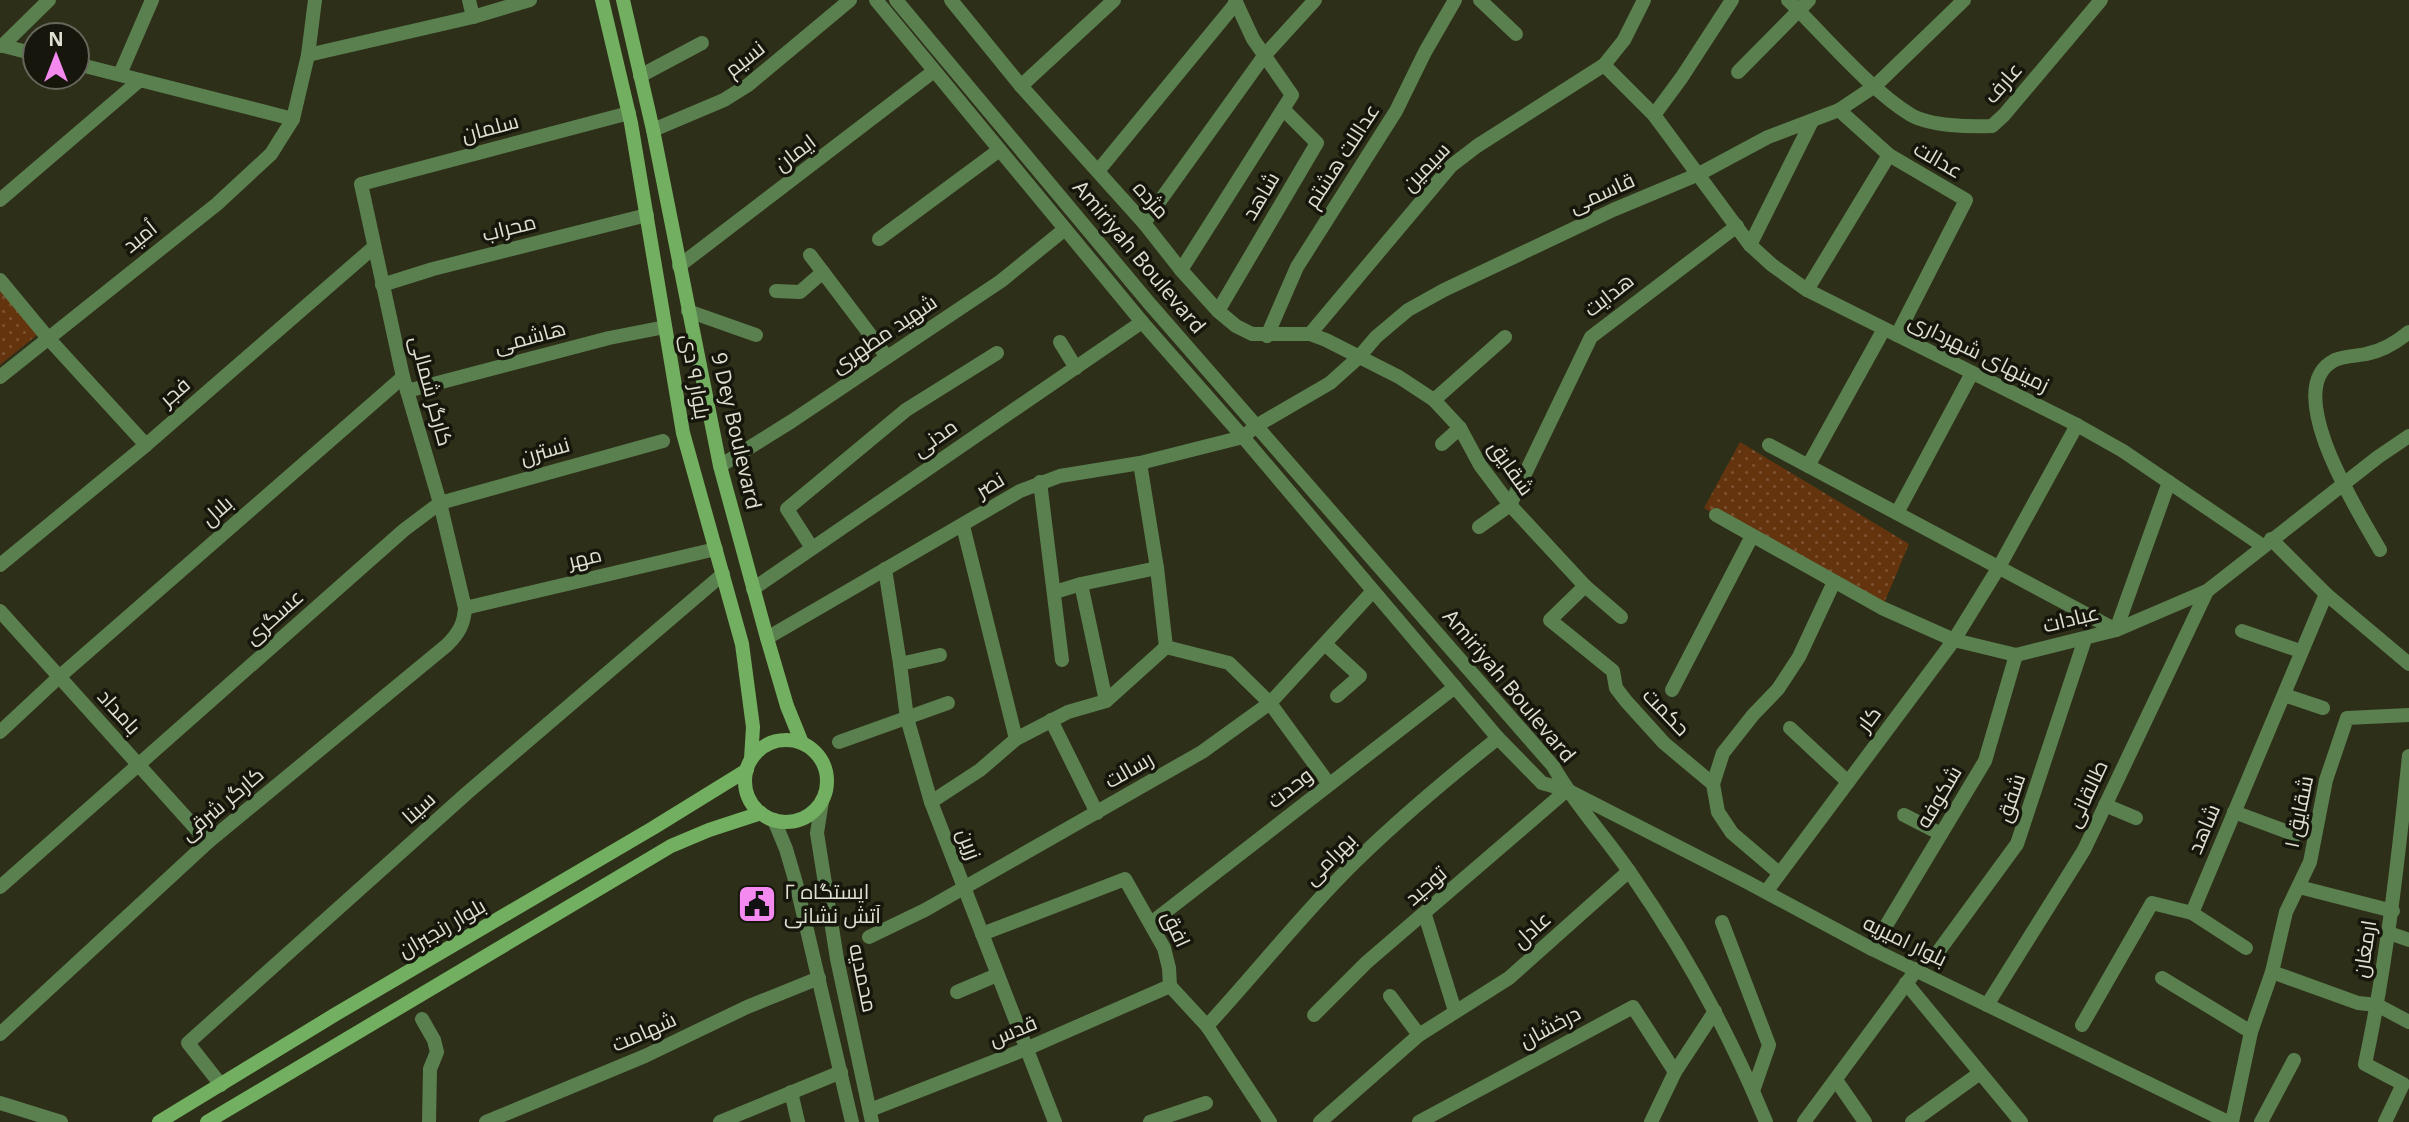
<svg xmlns="http://www.w3.org/2000/svg" width="2409" height="1122" font-family="'Open Sans',Cairo,sans-serif">
<style>
.park{fill:url(#park-dots)}
.lines{fill:none;stroke-linecap:round;stroke-linejoin:round}
.minor{stroke:#5a8050;stroke-width:14}
.tertiary{stroke:#5a8050;stroke-width:14}
.secondary{stroke:#72af61;stroke-width:14}
.labels{text-anchor:middle;stroke-width:7;stroke-linejoin:round;paint-order:stroke}
.street-label{font-size:21px;fill:#dfe0d2;stroke:#16160c}
.poi-label{font-size:21px;fill:#dfe0d2;stroke:#16160c;text-anchor:start}
</style>
<defs>
<pattern id="park-dots" width="8" height="8" patternUnits="userSpaceOnUse" patternTransform="scale(1.75)"><rect width="8" height="8" fill="#64340f"/><path d="M2 2h.1M6 6h.1" fill="none" stroke="#7a5131" stroke-width="1.8" stroke-linecap="round"/></pattern>
</defs>
<rect width="100%" height="100%" fill="#2e2f18"/>
<!-- park -->
<g class="park">
<path d="M0 288 37 335 0 365Z"/>
<path d="M1740 442 1909 544 1882 608 1704 508Z"/>
</g>
<g class="lines">
<!-- minor -->
<g class="minor">
<path d="M469 0 473 17"/>
<path d="M951 0 1021 86 1144 223 1181 270 1218 311 1236 326 1252 334H1310L1326 340 1399 377 1434 400 1460 428 1480 465 1510 505 1585 586 1621 617"/>
<path d="M1480 0 1516 34"/>
<path d="M1788 0C1824 35 1870 90 1911 115 1930 126 1970 127 1992 126L2004 115 2101 0"/>
<path d="M0 45 35 54"/>
<path d="M2 46 49 0"/>
<path d="M308 55 473 17 530 0"/>
<path d="M77 64 293 119"/>
<path d="M1604 65 1654 115 1750 245 1772 265 1807 290 2077 425 2123 451 2263 546"/>
<path d="M1738 72 1809 0"/>
<path d="M120 74 152 0"/>
<path d="M640 76 702 43"/>
<path d="M1021 86 1114 0"/>
<path d="M1839 110 1889 155 1966 200 1897 335"/>
<path d="M1654 115 1682 77 1732 0"/>
<path d="M653 130 724 100 748 85 850 0"/>
<path d="M1098 171 1236 3"/>
<path d="M0 200 140 80"/>
<path d="M1144 223 1264 56 1315 0"/>
<path d="M879 239 998 151"/>
<path d="M1750 245 1812 121"/>
<path d="M810 255 887 357"/>
<path d="M679 266 934 71"/>
<path d="M1181 270 1292 95 1253 39 1235 0"/>
<path d="M0 280 48 338 146 445"/>
<path d="M382 285 433 269 647 215"/>
<path d="M1807 290 1889 155"/>
<path d="M776 291 800 292 823 272"/>
<path d="M688 311 756 335"/>
<path d="M1218 311 1317 143 1284 110"/>
<path d="M1310 334 1451 166 1477 146 1604 65 1624 40 1644 0"/>
<path d="M1267 336 1297 267 1396 111 1425 52 1455 0"/>
<path d="M1060 342 1076 368"/>
<path d="M0 377 217 204 271 154 293 119 308 55 315 0"/>
<path d="M407 391 609 338 665 327"/>
<path d="M1434 400 1505 337"/>
<path d="M1442 444 1460 428"/>
<path d="M1769 445 2116 630 2169 482"/>
<path d="M1140 463 1157 568 1166 647"/>
<path d="M720 466 792 421 1001 281 1065 229"/>
<path d="M1808 466 1884 329"/>
<path d="M1040 482 1062 660"/>
<path d="M1897 513 1972 373"/>
<path d="M1716 515 1882 608 1954 640 2016 655 2116 630 2207 591 2378 457 2409 436"/>
<path d="M963 526 1016 739"/>
<path d="M1479 527 1510 505 1591 337 1737 226"/>
<path d="M2271 539 2326 594 2409 664"/>
<path d="M812 548 787 509 906 410 997 353"/>
<path d="M2380 550C2361 516 2278 388 2335 360 2344 356 2356 356 2366 354 2383 351 2397 342 2409 332"/>
<path d="M0 565 146 445 374 247"/>
<path d="M885 569 900 664 907 718 931 802 1055 1122"/>
<path d="M1081 584 1106 701"/>
<path d="M1585 586 1550 620 1613 671 1616 688 1626 701 1664 743 1713 784 1718 812 1732 833 1779 873"/>
<path d="M753 589 1142 322"/>
<path d="M1055 592 1081 584 1157 568"/>
<path d="M465 608 716 549"/>
<path d="M0 611 208 842"/>
<path d="M2242 631 2300 651"/>
<path d="M767 638 1020 491 1060 476 1140 463 1243 437 1256 426 1330 383 1359 357 1376 337 1408 310 1444 290 1613 210 1699 174 1768 137 1839 110 1875 86 1964 0"/>
<path d="M1325 644 1360 676 1337 696"/>
<path d="M1166 647 1229 663 1270 703 1329 784"/>
<path d="M900 664 940 655"/>
<path d="M1672 690 1752 536"/>
<path d="M2284 695 2323 708"/>
<path d="M1051 720 1097 813"/>
<path d="M1790 728 1848 782"/>
<path d="M0 732 59 677 403 377"/>
<path d="M839 742 948 703"/>
<path d="M1713 784 1723 753 1753 715 1778 689 1799 657 1834 582"/>
<path d="M931 802 980 770 1016 739 1068 712 1106 701 1166 647"/>
<path d="M2105 805 2136 818"/>
<path d="M2234 812 2296 835"/>
<path d="M1904 815 1941 834"/>
<path d="M0 887 404 530 440 503 663 441"/>
<path d="M2299 887 2393 911"/>
<path d="M1766 892 1954 640 1999 567 2077 425"/>
<path d="M2192 913 2246 948"/>
<path d="M1425 915 1455 1011"/>
<path d="M1722 922 1769 1045 1753 1091"/>
<path d="M1151 923 1455 687"/>
<path d="M2389 933 2409 940"/>
<path d="M982 934 1125 879 1164 948 1169 968 1170 986 1207 1026 1270 1122"/>
<path d="M869 937 925 910 1202 752 1270 703 1373 591"/>
<path d="M1872 949 1985 761 2016 655"/>
<path d="M1938 952 2017 844 2085 639"/>
<path d="M2272 972 2358 1003 2377 1005 2409 1022"/>
<path d="M2162 978 2251 1032"/>
<path d="M1906 983 2021 1122"/>
<path d="M957 992 997 975"/>
<path d="M1390 996 1419 1035"/>
<path d="M1987 1005 2084 850 2207 591"/>
<path d="M1314 1015 1367 962 1567 790"/>
<path d="M422 1019 434 1040 437 1052 430 1069 429 1122"/>
<path d="M2082 1025 2152 903 2192 913 2326 594"/>
<path d="M1207 1026C1253 976 1295 923 1342 875 1391 825 1444 781 1498 738"/>
<path d="M0 1034 208 842 447 645C459 633 464 624 465 608L440 503 403 377 361 184 629 113"/>
<path d="M1836 1080 1865 1122"/>
<path d="M221 1085 188 1043 467 793 723 574"/>
<path d="M791 1092 798 1122"/>
<path d="M0 1103 61 1122"/>
<path d="M870 1110 1026 1049 1170 986"/>
<path d="M486 1122 645 1056 747 1007 819 978"/>
<path d="M720 1122 841 1072"/>
<path d="M1150 1122 1206 1103"/>
<path d="M1320 1122 1419 1035 1509 978 1629 871"/>
<path d="M1419 1122 1633 1007 1675 1072"/>
<path d="M1651 1122 1675 1072 1715 1011"/>
<path d="M1804 1122 1917 969"/>
<path d="M1912 1122 1980 1073"/>
<path d="M2232 1122 2251 1032 2272 972 2286 912 2310 862 2326 780 2347 718 2409 715"/>
<path d="M2261 1122 2294 1060"/>
<path d="M2385 1122 2403 1084 2365 1064C2387 962 2398 860 2409 756"/>
</g>
<!-- tertiary -->
<g class="tertiary">
<path d="M876 0 1142 322 1243 437 1498 738 1542 783 1567 790 1747 882 1872 949 2228 1122"/>
<path d="M896 0 1149 303 1553 766C1575 805 1606 837 1631 874 1685 952 1730 1034 1766 1122"/>
<path d="M822 801 817 833 837 959 872 1122"/>
<path d="M774 820 786 849 796 883 852 1122"/>
</g>
<!-- secondary -->
<g class="secondary">
<path d="M602 0 631 123 683 433 742 644 753 727 751 759"/>
<path d="M623 0 653 130 720 466 767 638 787 706 802 743"/>
<circle cx="786" cy="781" r="41"/>
<path d="M159 1122 336 1014 653 828 747 770"/>
<path d="M207 1122 671 846 709 830 761 813"/>
</g>
</g>
<!-- icons -->
<defs>
<g id="civic-square" transform="scale(2.0125)"><rect x="-9" y="-9" width="18" height="18" rx="4" fill="#f489f0" stroke="#16160c"/><path d="M-.6-6.5H3V-4.5H.6V-3L4-1V1h2V6H-6V1h2V-1L-.6-3ZM-1.2 2.5V6h2.4V2.5Z" fill="#111"/></g>
</defs>
<g fill-rule="evenodd">
<use href="#civic-square" x="757" y="904"/>
</g>
<g class="labels">
<!-- street labels -->
<g class="street-label">
<text transform="translate(745 59) rotate(-38)" y="7">نسیم</text>
<text transform="translate(2003 83) rotate(-49)" y="7">عارف</text>
<text transform="translate(490 128) rotate(-15)" y="7">سلمان</text>
<text transform="translate(795 153) rotate(-37)" y="7">ایمان</text>
<text transform="translate(1342 156) rotate(-57)" y="7">عداللت هشتم</text>
<text transform="translate(1938 160) rotate(30)" y="7">عدالت</text>
<text transform="translate(1426 167) rotate(-46)" y="7">سیمین</text>
<text transform="translate(1602 193) rotate(-24)" y="7">قاسمی</text>
<text transform="translate(1261 196) rotate(-59)" y="7">شاهد</text>
<text transform="translate(1151 200) rotate(49)" y="7">مژده</text>
<text transform="translate(509 228) rotate(-14)" y="7">محراب</text>
<text transform="translate(140 237) rotate(-39)" y="7">اُمید</text>
<text transform="translate(1139 257) rotate(50)" y="7">Amiriyah Boulevard</text>
<text transform="translate(1609 295) rotate(-38)" y="7">هدایت</text>
<text transform="translate(884 334) rotate(-34)" y="7">شهید مطهری</text>
<text transform="translate(530 337) rotate(-15)" y="7">هاشمی</text>
<text transform="translate(1979 353) rotate(26)" y="7">زمینهای شهرداری</text>
<text transform="translate(695 377) rotate(80)" y="7">بلوار ۹ دی</text>
<text transform="translate(431 391) rotate(75)" y="7">کارگر شمالی</text>
<text transform="translate(175 392) rotate(-41)" y="7">فجر</text>
<text transform="translate(736 431) rotate(77)" y="7">9 Dey Boulevard</text>
<text transform="translate(935 438) rotate(-35)" y="7">مدنی</text>
<text transform="translate(545 451) rotate(-16)" y="7">نسترن</text>
<text transform="translate(1511 468) rotate(55)" y="7">شقایق</text>
<text transform="translate(990 485) rotate(-31)" y="7">نصر</text>
<text transform="translate(217 511) rotate(-41)" y="7">بلال</text>
<text transform="translate(585 558) rotate(-13)" y="7">مهر</text>
<text transform="translate(274 617) rotate(-42)" y="7">عسگری</text>
<text transform="translate(2071 619) rotate(-14)" y="7">عبادات</text>
<text transform="translate(1509 686) rotate(50)" y="7">Amiriyah Boulevard</text>
<text transform="translate(119 712) rotate(48)" y="7">بامداد</text>
<text transform="translate(1666 712) rotate(46)" y="7">حکمت</text>
<text transform="translate(1869 719) rotate(-53)" y="7">کار</text>
<text transform="translate(1129 770) rotate(-30)" y="7">رسالت</text>
<text transform="translate(1290 788) rotate(-38)" y="7">وحدت</text>
<text transform="translate(2087 794) rotate(-65)" y="7">طالقانی</text>
<text transform="translate(1939 797) rotate(-59)" y="7">شکوفه</text>
<text transform="translate(2011 798) rotate(-71)" y="7">شفق</text>
<text transform="translate(222 804) rotate(-40)" y="7">کارگر شرقی</text>
<text transform="translate(419 808) rotate(-42)" y="7">سینا</text>
<text transform="translate(2299 812) rotate(-78)" y="7">شقایق ۱</text>
<text transform="translate(2204 829) rotate(-67)" y="7">شاهد</text>
<text transform="translate(969 844) rotate(69)" y="7">زرین</text>
<text transform="translate(1330 859) rotate(-45)" y="7">بهرامی</text>
<text transform="translate(1426 886) rotate(-41)" y="7">توحید</text>
<text transform="translate(442 928) rotate(-30)" y="7">بلوار رنجبران</text>
<text transform="translate(1176 929) rotate(65)" y="7">افق</text>
<text transform="translate(1532 930) rotate(-42)" y="7">عادل</text>
<text transform="translate(1905 941) rotate(26)" y="7">بلوار امیریه</text>
<text transform="translate(2365 949) rotate(-81)" y="7">ارمغان</text>
<text transform="translate(863 978) rotate(78)" y="7">محمدیه</text>
<text transform="translate(1550 1027) rotate(-28)" y="7">درخشان</text>
<text transform="translate(1013 1031) rotate(-22)" y="7">قدس</text>
<text transform="translate(644 1032) rotate(-24)" y="7">شهامت</text>
</g>
<!-- poi labels -->
<g class="poi-label">
<text x="784" y="899">ایستگاه ۲<tspan x="784" dy="24">آتش نشانی</tspan></text>
</g>
</g>
<!-- north arrow -->
<g transform="translate(56 56)"><circle r="33" fill="#16160c" stroke="#66675b" stroke-width="2"/>
<path d="M0-5L12 26L0 18L-12 26Z" fill="#f489f0"/>
<text y="-10" font-size="19" font-weight="bold" text-anchor="middle" fill="#dfe0d2">N</text>
</g>
</svg>
